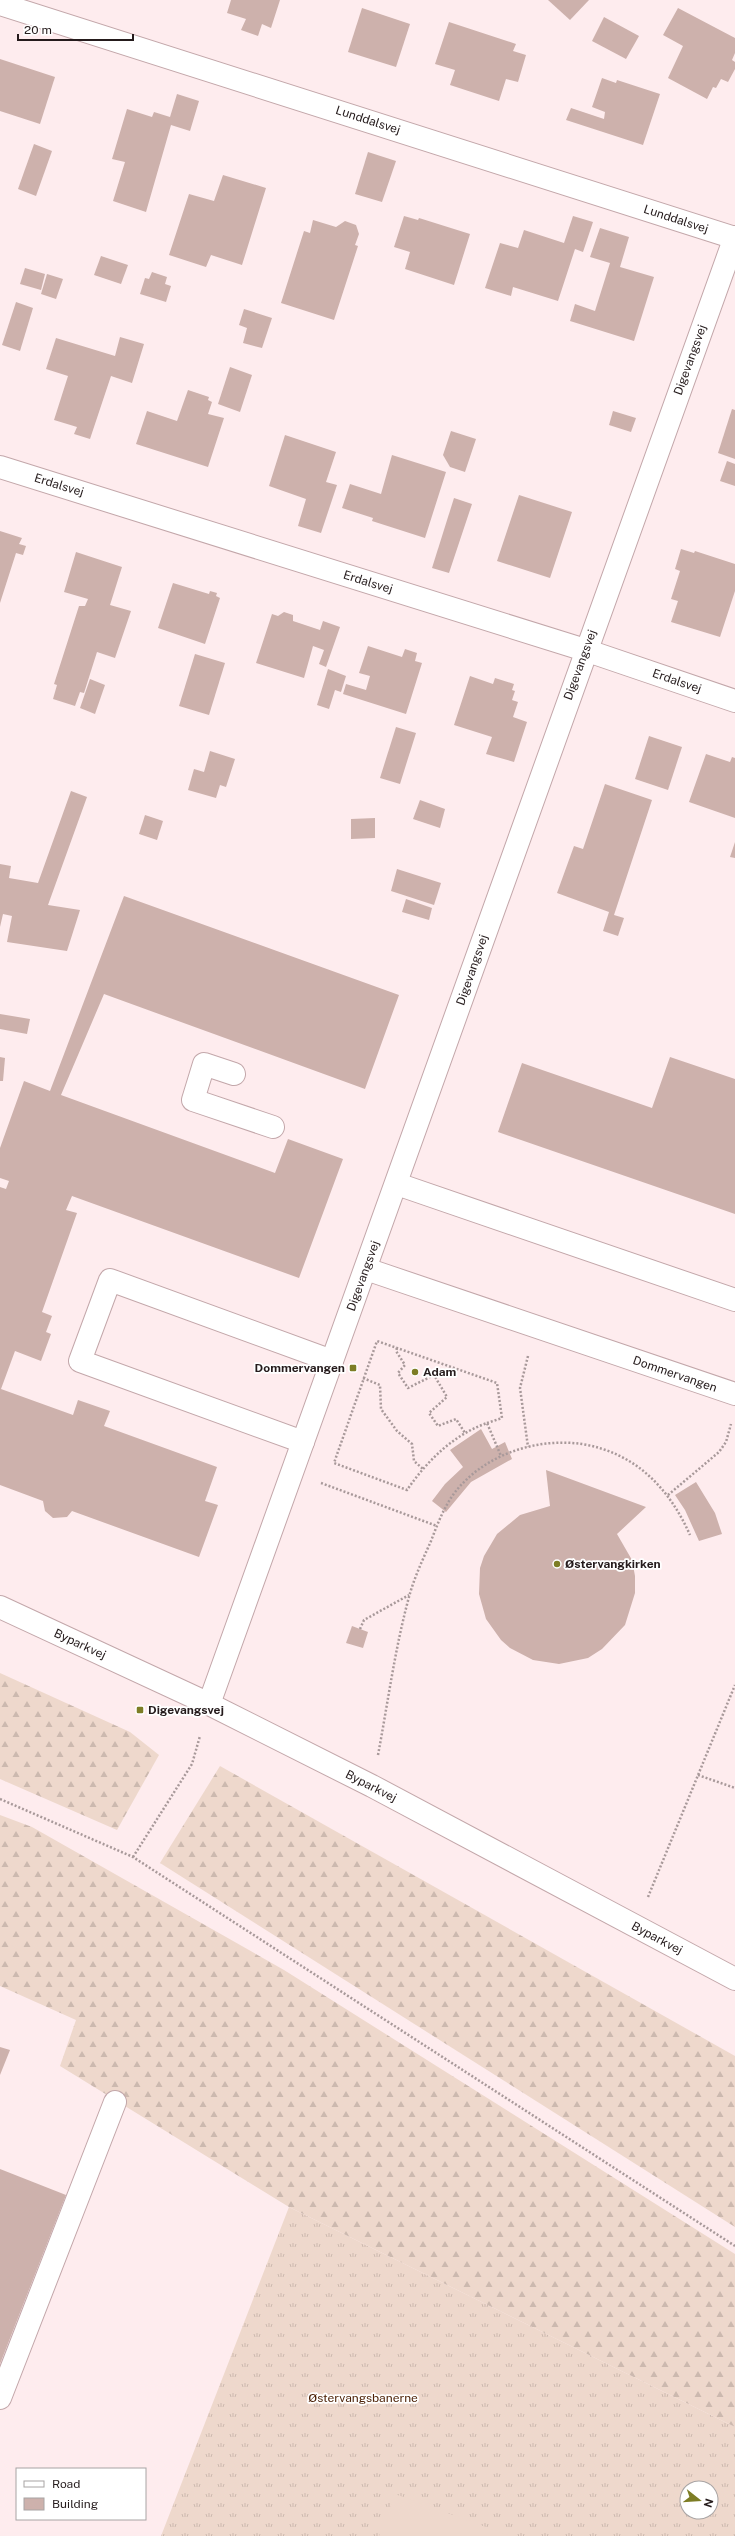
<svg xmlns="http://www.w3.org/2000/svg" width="735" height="2536" font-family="'Public Sans',sans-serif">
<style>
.grass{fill:url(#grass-tufts);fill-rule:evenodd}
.forest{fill:url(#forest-firs)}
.garden{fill:#eed8cc}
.building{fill:#cdb1ac}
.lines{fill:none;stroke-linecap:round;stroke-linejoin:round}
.minor-casing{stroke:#c3a7aa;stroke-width:24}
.path{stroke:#a8999a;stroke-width:2.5;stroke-dasharray:2 2;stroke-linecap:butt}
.minor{stroke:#fff;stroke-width:22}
.poi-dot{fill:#7d7d25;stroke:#fff;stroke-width:1.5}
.labels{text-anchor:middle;stroke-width:3.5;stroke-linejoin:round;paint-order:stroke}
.street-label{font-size:12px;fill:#251b1c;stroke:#fff}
.poi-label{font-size:12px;font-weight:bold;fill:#251b1c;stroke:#fff;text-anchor:start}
.park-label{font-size:12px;fill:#4c2106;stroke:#fff}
</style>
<defs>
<pattern id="grass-tufts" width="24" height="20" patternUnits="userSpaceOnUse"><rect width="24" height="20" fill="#eed8cc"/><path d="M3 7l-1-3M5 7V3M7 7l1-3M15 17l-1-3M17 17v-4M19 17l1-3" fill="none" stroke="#ccb9af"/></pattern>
<pattern id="forest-firs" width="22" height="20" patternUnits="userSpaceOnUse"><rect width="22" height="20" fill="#eed8cc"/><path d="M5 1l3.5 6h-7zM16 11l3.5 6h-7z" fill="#ccb9af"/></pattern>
</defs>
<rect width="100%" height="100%" fill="#feecee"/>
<!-- grass -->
<path class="grass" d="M289 2207 735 2427V2536H161ZM687 2488H711V2512H687Z"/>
<!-- forest -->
<g class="forest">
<path d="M0 1673 130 1732 159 1755 117 1830 0 1779Z"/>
<path d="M220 1766 735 2056V2227L160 1863Z"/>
<path d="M0 1815 32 1827 284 1970 735 2254V2427L289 2207 60 2066 76 2020 0 1986Z"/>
</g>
<!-- garden -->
<path class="garden" d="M395 2494 511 2536H379Z"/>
<!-- building -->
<g class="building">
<path d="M231 0H280L271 28 262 24 258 36 241 30 246 19 227 13Z"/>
<path d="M548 0H589L570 20Z"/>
<path d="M362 8 410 24 396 67 348 52Z"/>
<path d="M678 8 735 38V53L732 60 735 62V69L728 82 721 79 716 88 713 87 707 99 668 78 683 46 663 35Z"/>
<path d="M604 17 639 36 626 59 592 41Z"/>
<path d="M449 22 516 44 513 51 526 55 518 82 506 79 499 101 450 85 455 70 435 64Z"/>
<path d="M0 59 55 77 40 124 0 111Z"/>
<path d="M602 78 616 83 617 80 660 94 643 145 566 120 571 108 604 119 605 112 592 107Z"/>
<path d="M177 94 199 101 190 131 171 125 146 212 113 201 125 162 112 159 127 109 152 117 154 112 170 117Z"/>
<path d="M34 144 52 151 36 196 18 189Z"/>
<path d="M368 152 396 161 382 202 355 194Z"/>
<path d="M223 175 266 188 242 265 211 255 206 267 169 255 189 194 214 201Z"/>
<path d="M404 216 418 220 419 218 470 234 454 285 405 269 410 252 394 247Z"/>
<path d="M573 216 593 222 583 252 575 249 558 301 513 287 511 296 485 288 500 243 518 248 524 230 564 243Z"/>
<path d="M313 220 336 227 345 221 356 225 359 234 355 245 358 246 334 320 281 303 304 231 310 233Z"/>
<path d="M600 228 629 237 620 267 654 277 634 341 570 321 575 304 595 311 610 263 590 257Z"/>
<path d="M101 256 128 265 121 284 94 275Z"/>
<path d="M25 268 45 274 41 290 20 284Z"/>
<path d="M152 272 167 277 165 284 171 286 166 302 140 294 145 278 149 279Z"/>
<path d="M47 274 63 279 56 299 41 294Z"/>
<path d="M16 302 33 308 20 351 2 345Z"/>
<path d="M244 309 272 318 262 348 243 343 247 328 239 325Z"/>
<path d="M120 337 144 344 132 383 111 376 90 439 74 434 77 427 54 420 68 376 46 369 56 338 115 356Z"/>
<path d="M230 367 252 375 240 412 218 404Z"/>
<path d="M188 390 209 397 208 400 212 402 208 414 224 418 208 467 136 444 147 411 177 421Z"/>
<path d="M732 409 735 410V459L718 453Z"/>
<path d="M613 411 636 418 631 432 609 425Z"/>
<path d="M451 431 476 439 465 472 450 467 443 455Z"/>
<path d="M285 435 336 452 326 482 337 485 321 533 298 526 306 499 269 486Z"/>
<path d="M392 455 446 472 425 538 372 521 373 518 342 508 350 484 381 494Z"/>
<path d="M727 461 735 464V486L720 481Z"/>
<path d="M519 495 572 512 550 578 497 561Z"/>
<path d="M454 498 472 504 449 573 432 568Z"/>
<path d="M0 531 22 538 19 544 26 546 23 555 16 553 0 603Z"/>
<path d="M681 549 694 553 695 551 735 564V591L720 637 671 622 678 601 671 599 680 571 675 569Z"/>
<path d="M76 552 122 567 110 605 131 611 115 658 97 652 84 693 80 692 75 706 53 699 57 685 54 684 79 606H85L88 599 64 592Z"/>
<path d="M173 583 209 594 210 591 217 593 216 596 220 598 205 644 158 628Z"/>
<path d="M284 612 293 615V621L320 630 323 621 340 627 326 667 319 664 324 650 313 646 304 678 256 663 272 614 278 616Z"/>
<path d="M368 646 402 657 405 649 417 653 415 661 422 663 406 714 343 694 346 684 366 690 370 676 359 673Z"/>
<path d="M195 654 225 663 209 715 179 706Z"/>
<path d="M328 669 346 676 341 692 335 690 329 709 317 705Z"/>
<path d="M470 676 493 684 495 678 514 684 512 690 515 691 512 700 518 702 513 717 527 722 514 762 486 754 492 737 454 725Z"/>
<path d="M90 679 105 685 95 714 80 708Z"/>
<path d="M396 727 416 733 400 784 380 778Z"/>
<path d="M649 736 682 747 668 790 635 779Z"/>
<path d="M210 751 235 759 226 787 220 785 216 798 188 790 194 769 204 772Z"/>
<path d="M706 754 730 762 732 757 735 758V818L689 802Z"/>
<path d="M605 784 652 800 614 915 624 918 618 936 603 931 609 912 557 893 574 846 583 849Z"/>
<path d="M71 791 87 797 48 905 80 910 67 951 7 942 12 916 3 914 0 927V864L11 866 9 878 38 883Z"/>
<path d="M420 800 445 809 440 828 413 819Z"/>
<path d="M145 815 163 821 157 840 139 834Z"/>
<path d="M375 818V838L351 839V819Z"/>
<path d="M735 842V858L730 857Z"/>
<path d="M397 869 441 883 434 905 391 891Z"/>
<path d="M124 896 399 995 365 1089 104 994 61 1095 275 1173 288 1139 343 1159 299 1278 72 1196 66 1210 77 1213 42 1312 52 1316 46 1332 51 1334 41 1361 15 1351 1 1389 73 1415 78 1400 110 1411 104 1426 217 1467 205 1501 218 1505 199 1557 72 1511 67 1517 53 1518 45 1511 43 1501 0 1485V1187L6 1189 9 1181 0 1178V1148L24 1081 50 1091Z"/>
<path d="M406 899 432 908 429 920 402 912Z"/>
<path d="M0 1014 30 1019 27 1034 0 1029Z"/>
<path d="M0 1057 5 1058 3 1081H0Z"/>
<path d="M670 1057 735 1079V1214L498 1132 522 1063 652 1108Z"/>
<path d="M481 1429 492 1449 505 1442 512 1459 471 1482 446 1512 432 1501 445 1484 463 1467 450 1450Z"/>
<path d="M546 1470 646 1507 617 1534 632 1560 635 1576V1593L625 1625 602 1649 588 1658 559 1664 533 1660 510 1648 501 1640 486 1619 479 1594 480 1568 484 1556 497 1534 520 1515 550 1506Z"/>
<path d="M696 1482 715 1513 722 1534 699 1541 685 1510 675 1495Z"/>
<path d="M352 1626 368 1632 363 1648 346 1643Z"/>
<path d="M0 2047 10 2050 0 2075Z"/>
<path d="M0 2169 66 2195 0 2364Z"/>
</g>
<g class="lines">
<!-- minor casing -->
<g class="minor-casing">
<g id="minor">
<path d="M0 4 735 238"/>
<path d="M0 467 585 650 735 701"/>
<path d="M234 1074 204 1064 193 1100 273 1127"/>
<path d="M397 1184 735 1300"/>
<path d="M366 1269 735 1394"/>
<path d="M303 1442 80 1361 110 1280 332 1361"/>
<path d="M0 1607 209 1704 372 1786 735 1979"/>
<path d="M209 1704 735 237"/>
<path d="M0 2398 115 2102"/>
</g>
</g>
<!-- path -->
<g class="path">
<path d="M397 1348 396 1351 405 1365 398 1373 408 1388 434 1375 447 1397 429 1413 438 1426 456 1419 465 1433"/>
<path d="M528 1356 520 1388 528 1447"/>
<path d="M363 1378 380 1385 381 1409 397 1431 412 1444 414 1461 423 1469"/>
<path d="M487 1423 502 1418 497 1383 377 1341 334 1463 407 1490C427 1461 453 1435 487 1423L501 1456"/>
<path d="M321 1483 437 1526"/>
<path d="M668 1495 719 1452 726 1442 731 1424"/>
<path d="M360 1629 364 1620 409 1595"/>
<path d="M378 1755C388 1702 395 1648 409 1597 414 1578 423 1559 431 1541 439 1520 447 1499 463 1483 493 1452 540 1438 582 1444 636 1453 669 1488 690 1535"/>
<path d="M698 1775 735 1788"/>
<path d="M0 1799 133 1857 735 2246"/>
<path d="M133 1857 192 1764 200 1736"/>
<path d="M648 1897 735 1685"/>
</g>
<!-- minor -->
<use href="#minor" class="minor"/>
</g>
<!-- markers -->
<g class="poi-dot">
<rect x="349" y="1364" width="8" height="8" rx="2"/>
<circle cx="415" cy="1372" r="4"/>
<circle cx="557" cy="1564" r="4"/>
<rect x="136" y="1706" width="8" height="8" rx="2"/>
</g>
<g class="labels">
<!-- street labels -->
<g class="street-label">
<text transform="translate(368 120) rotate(18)" y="4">Lunddalsvej</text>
<text transform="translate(676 219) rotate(18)" y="4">Lunddalsvej</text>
<text transform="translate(690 360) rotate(-70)" y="4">Digevangsvej</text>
<text transform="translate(59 485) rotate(17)" y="4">Erdalsvej</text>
<text transform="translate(368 582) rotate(17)" y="4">Erdalsvej</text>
<text transform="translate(580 665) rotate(-70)" y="4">Digevangsvej</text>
<text transform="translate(677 681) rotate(19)" y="4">Erdalsvej</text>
<text transform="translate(472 970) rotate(-71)" y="4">Digevangsvej</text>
<text transform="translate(363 1276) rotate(-70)" y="4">Digevangsvej</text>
<text transform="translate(675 1374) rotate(19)" y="4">Dommervangen</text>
<text transform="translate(80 1644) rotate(25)" y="4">Byparkvej</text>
<text transform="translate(371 1786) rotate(27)" y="4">Byparkvej</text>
<text transform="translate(657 1938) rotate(28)" y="4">Byparkvej</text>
</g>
<!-- poi labels -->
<g class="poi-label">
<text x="345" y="1372" text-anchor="end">Dommervangen</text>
<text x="423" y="1376">Adam</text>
<text x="565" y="1568">Østervangkirken</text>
<text x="148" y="1714">Digevangsvej</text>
</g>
<!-- park labels -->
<g class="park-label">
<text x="363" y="2402">Østervangsbanerne</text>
</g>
</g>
<!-- legend -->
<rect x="16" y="2468" width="130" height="52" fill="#ffffff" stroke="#a8a4a4"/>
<rect x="24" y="2481" width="20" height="6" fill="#ffffff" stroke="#a8a4a4"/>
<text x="52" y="2488" font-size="12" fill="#251b1c">Road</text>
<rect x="24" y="2498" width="20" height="12" fill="#cdb1ac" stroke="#a8a4a4"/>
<text x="52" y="2508" font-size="12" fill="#251b1c">Building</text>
<!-- north arrow -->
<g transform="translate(699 2500) rotate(107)"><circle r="19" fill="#ffffff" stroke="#a8a4a4"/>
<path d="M0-3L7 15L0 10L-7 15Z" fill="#7d7d25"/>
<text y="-6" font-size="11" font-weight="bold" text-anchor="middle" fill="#251b1c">N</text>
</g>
<!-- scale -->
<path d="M18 34v6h115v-6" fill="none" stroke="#251b1c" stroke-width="2"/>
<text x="24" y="34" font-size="12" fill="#251b1c" stroke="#ffffff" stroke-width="3" paint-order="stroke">20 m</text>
</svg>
